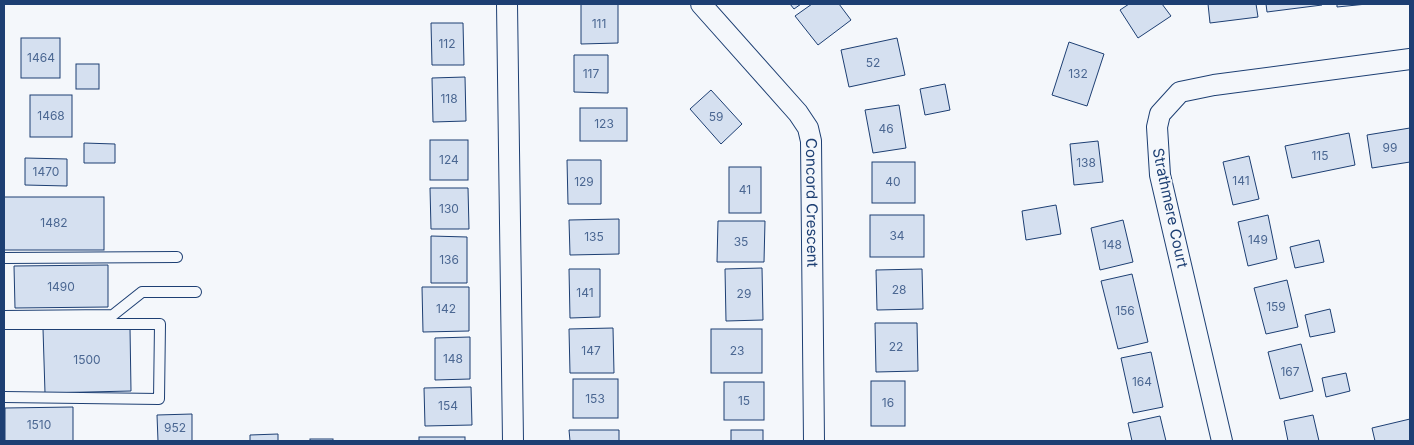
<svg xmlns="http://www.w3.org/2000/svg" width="1414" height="445" font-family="Inter,sans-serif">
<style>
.building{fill:#d5e0f0;stroke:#1d3f73}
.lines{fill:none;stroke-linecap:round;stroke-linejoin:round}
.lane-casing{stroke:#1d3f73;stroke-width:12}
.street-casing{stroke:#1d3f73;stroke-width:22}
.lane{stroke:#f4f7fb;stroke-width:10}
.street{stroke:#f4f7fb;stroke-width:20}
.labels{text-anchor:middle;stroke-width:4;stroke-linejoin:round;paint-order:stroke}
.number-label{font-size:12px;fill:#4b6792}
.street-label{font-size:15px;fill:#1d3f73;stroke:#f4f7fb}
</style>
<rect width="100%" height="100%" fill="#f4f7fb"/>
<!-- building -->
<g class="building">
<path d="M581 4H618V43L581 44Z"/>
<path d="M790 4H801L794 9Z"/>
<path d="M812 4H839L851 20 818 45 795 16Z"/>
<path d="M1129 4H1162L1171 16 1138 38 1120 10Z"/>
<path d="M1208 4H1256L1258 17 1210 23Z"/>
<path d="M1266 4H1322V5L1267 12Z"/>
<path d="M1337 4H1367L1337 7Z"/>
<path d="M431 23H463L464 65H432Z"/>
<rect x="21" y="38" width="39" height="40"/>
<path d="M897 38 905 75 849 87 841 50Z"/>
<path d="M1069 42 1104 54 1087 106 1052 95Z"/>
<path d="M574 55H608V93L574 92Z"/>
<rect x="76" y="64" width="23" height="25"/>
<path d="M465 77 466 121 433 122 432 78Z"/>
<path d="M945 84 950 110 925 115 920 89Z"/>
<path d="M711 90 742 124 721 144 690 109Z"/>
<rect x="30" y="95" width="42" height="42"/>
<path d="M899 105 906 148 873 153 865 110Z"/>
<rect x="580" y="108" width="47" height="33"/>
<path d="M1410 128V162L1372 168 1367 135Z"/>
<path d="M1349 133 1355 165 1292 178 1285 146Z"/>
<rect x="430" y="140" width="38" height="40"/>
<path d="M1098 141 1103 182 1074 185 1070 144Z"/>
<path d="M84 143 115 144V163H84Z"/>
<path d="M1249 156 1259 199 1233 205 1223 162Z"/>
<path d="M25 158 67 159V186L25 185Z"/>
<path d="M567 160H601V204H568Z"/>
<rect x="872" y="162" width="43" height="41"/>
<rect x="729" y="167" width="32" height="46"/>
<path d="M430 188H468L469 229H431Z"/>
<rect x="4" y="197" width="100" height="53"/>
<path d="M1056 205 1061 234 1026 240 1022 211Z"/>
<rect x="870" y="215" width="54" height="42"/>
<path d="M1268 215 1277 259 1248 266 1238 222Z"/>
<path d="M619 219V254L570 255 569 220Z"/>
<path d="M1123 220 1133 262 1100 270 1091 228Z"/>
<path d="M718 221H765L764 262H717Z"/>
<path d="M431 236 467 237V283H431Z"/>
<path d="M1319 240 1324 262 1295 268 1290 247Z"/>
<path d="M108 265V307L15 308 14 266Z"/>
<path d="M762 268 763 320 726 321 725 269Z"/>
<path d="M569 269H600V317L570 318Z"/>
<path d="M922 269 923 309 877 310 876 270Z"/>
<path d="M1132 274 1148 342 1118 349 1101 281Z"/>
<path d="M1287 280 1298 327 1266 334 1254 288Z"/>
<path d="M422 287H469V331L423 332Z"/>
<path d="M1330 309 1335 332 1310 337 1305 315Z"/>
<path d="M875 323H917L918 371 876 372Z"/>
<path d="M130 328 131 391 45 393 43 329Z"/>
<path d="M613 328 614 373H570L569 329Z"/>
<rect x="711" y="329" width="51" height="44"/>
<path d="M470 337V379L435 380V338Z"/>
<path d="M1301 344 1313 391 1280 399 1268 352Z"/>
<path d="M1151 352 1163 407 1133 413 1121 358Z"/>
<path d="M1346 373 1350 391 1326 397 1322 378Z"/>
<rect x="573" y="379" width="45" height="39"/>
<rect x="871" y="381" width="34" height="45"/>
<rect x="724" y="382" width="40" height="38"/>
<path d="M471 387 472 425 425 426 424 388Z"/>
<path d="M73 407V441H5V408Z"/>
<path d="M192 414V441H158L157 415Z"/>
<path d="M1313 415 1319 441H1288L1284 421Z"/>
<path d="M1160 416 1166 441H1132L1128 423Z"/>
<path d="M1410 419V441H1375L1372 428Z"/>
<path d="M569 430H619V441H570Z"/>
<rect x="731" y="430" width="32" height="11"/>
<path d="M278 434V441H250V435Z"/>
<rect x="419" y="437" width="46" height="4"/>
<rect x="310" y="439" width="23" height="2"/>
</g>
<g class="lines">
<!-- lane casing -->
<g class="lane-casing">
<g id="lane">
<path d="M4 258 177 257"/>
<path d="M4 316 113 315 142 292H196"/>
<path d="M4 324H160L159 399 4 397"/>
</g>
</g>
<!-- street casing -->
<g class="street-casing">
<g id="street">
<path d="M507 4 513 441"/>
<path id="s1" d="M701 4 798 113 808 128 811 141 814 441"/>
<path d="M1222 441 1160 175 1157 127 1160 114 1180 92 1214 85 1410 59"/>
</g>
</g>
<!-- lane -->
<use href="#lane" class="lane"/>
<!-- street -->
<use href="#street" class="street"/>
</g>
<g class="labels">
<!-- number labels -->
<g class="number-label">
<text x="599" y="28">111</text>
<text x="447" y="48">112</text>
<text x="41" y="62">1464</text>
<text x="873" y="67">52</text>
<text x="591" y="78">117</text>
<text x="1078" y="78">132</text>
<text x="449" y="103">118</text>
<text x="51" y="120">1468</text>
<text x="716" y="121">59</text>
<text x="604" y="128">123</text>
<text x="886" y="133">46</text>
<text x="1390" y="152">99</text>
<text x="1320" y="160">115</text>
<text x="449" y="164">124</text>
<text x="1086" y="167">138</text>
<text x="46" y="176">1470</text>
<text x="1241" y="185">141</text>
<text x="584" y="186">129</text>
<text x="893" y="186">40</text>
<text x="745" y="194">41</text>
<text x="449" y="213">130</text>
<text x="54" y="227">1482</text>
<text x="897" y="240">34</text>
<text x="594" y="241">135</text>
<text x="1258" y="244">149</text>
<text x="741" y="246">35</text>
<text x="1112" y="249">148</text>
<text x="449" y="264">136</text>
<text x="61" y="291">1490</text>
<text x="899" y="294">28</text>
<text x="585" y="297">141</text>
<text x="744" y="298">29</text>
<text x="1276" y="311">159</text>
<text x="446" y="313">142</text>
<text x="1125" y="315">156</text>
<text x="896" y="351">22</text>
<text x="591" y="355">147</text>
<text x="737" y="355">23</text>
<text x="453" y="363">148</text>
<text x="87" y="364">1500</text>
<text x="1290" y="376">167</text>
<text x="1142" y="386">164</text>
<text x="595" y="403">153</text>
<text x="744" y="405">15</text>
<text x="888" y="407">16</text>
<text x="448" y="410">154</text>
<text x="39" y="429">1510</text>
<text x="175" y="432">952</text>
</g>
<!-- street labels -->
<g class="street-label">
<text dy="5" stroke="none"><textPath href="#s1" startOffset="239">Concord Crescent</textPath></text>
<text transform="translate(1170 208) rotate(78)" y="5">Strathmere Court</text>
</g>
</g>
<!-- border -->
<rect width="1414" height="445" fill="none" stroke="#1d3f73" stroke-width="10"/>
</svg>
